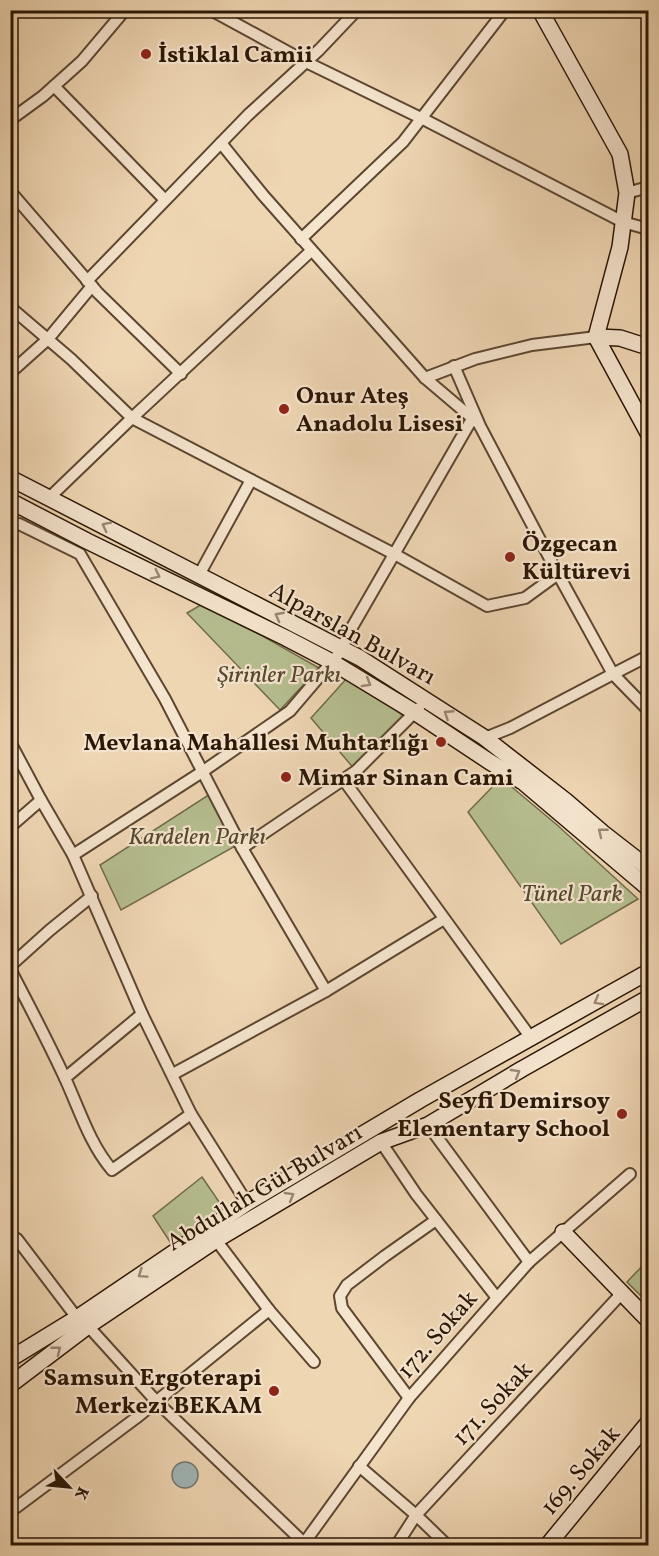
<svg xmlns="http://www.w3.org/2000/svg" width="659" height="1556" font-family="Vollkorn,serif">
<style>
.green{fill:#b6be8f;stroke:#706a4a;stroke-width:1.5}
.water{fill:#a0b6b8;stroke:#717670;stroke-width:1.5}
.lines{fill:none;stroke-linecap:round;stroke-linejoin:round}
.street-casing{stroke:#5c4630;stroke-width:14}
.secondary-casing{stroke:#2b1605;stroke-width:18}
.street{stroke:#f5e4ce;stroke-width:10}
.secondary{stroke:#f5e4ce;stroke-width:15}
.oneway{stroke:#9a8774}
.poi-dot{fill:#8f2418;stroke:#f5e4ce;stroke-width:2}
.labels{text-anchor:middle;stroke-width:4.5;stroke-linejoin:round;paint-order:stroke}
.poi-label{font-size:24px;font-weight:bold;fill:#2b1605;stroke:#f5e4ce;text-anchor:start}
.street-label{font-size:24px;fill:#2b1605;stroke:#f5e4ce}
.park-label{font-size:24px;font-style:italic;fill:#55482e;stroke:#f5e4ce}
</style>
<rect width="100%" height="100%" fill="#efd6b3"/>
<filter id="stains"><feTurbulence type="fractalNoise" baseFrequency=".00333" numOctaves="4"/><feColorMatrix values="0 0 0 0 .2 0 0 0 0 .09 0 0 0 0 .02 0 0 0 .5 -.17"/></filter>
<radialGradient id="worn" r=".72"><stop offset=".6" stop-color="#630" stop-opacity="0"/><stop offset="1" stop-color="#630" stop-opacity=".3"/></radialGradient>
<!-- green -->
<g class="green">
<path d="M204 603 319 668 280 710 187 613Z"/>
<path d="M348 677 408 719 356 771 311 718Z"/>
<path d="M501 778 556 824 638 899 561 944 468 812Z"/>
<path d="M210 794 239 844 121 910 100 865Z"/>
<path d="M202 1177 226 1212 174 1248 153 1216Z"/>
<path d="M648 1260V1303L627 1282Z"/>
</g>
<!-- water -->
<circle class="water" cx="185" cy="1475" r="13"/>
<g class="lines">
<!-- street casing -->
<g class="street-casing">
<g id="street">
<path d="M211 10 306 62 427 121 623 222 648 229"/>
<path d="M54 86 165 200"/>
<path d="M10 120 43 96 82 61 125 10"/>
<path d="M221 143 263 195 425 378 478 423"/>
<path d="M10 191 98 293 181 374"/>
<path d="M627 193 648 187"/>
<path d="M301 239 403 142 505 10"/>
<path d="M87 281 248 115 319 50 357 10"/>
<path d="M10 307 71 359 132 418 311 251"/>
<path d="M454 366 480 426 558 574 613 674 510 728 485 738"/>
<path d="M10 373 48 339 92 286"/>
<path d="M425 378 475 359 532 345 596 337"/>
<path d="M50 497 132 418 398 556 487 606 525 598 558 574"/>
<path d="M19 524 80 554 165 699 242 848 356 771 419 708"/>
<path d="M199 575 251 480"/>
<path d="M648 656 613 674 648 710"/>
<path d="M10 742 41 800"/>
<path d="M343 779 531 1038"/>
<path d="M10 827 41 800 73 855 142 1014 191 1114 247 1203"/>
<path d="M242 848 326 991"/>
<path d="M73 855 202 772 290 711 342 650 347 636 472 419"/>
<path d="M10 966 50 930 92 896"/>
<path d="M10 969C29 1005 47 1040 64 1076 79 1108 89 1143 112 1170L191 1114"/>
<path d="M173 1074 326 991 444 919"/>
<path d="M65 1078 142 1014"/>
<path d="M428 1125 529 1262"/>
<path d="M381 1142 416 1194 497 1298"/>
<path d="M10 1236 17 1239 77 1318"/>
<path d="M216 1240 269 1310 314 1362"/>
<path d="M88 1326 156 1401 304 1543"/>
<path d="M409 1398 342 1308 340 1296 347 1285 385 1256 436 1220"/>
<path d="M359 1466 416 1515 448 1546"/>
<path d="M10 1512 136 1418 269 1310"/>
<path d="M10 1544 12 1546"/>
<path d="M302 1546 409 1398 497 1298 529 1262 630 1174"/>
<path d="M396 1546 416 1515 622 1293"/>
</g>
</g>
<!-- secondary casing -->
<g class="secondary-casing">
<g id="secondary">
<path d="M540 10 620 154 627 193 620 247 596 337 648 433"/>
<path d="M596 337 620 338 648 347"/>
<path d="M10 478 360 658 485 738 566 801 603 833 648 868"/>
<path d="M10 501 87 541 286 638 332 662 416 713 490 762 523 782 648 888"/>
<path d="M563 1232 648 1320"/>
<path d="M10 1359 77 1318 247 1203 420 1100 648 972"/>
<path d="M10 1385 88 1326 216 1240 381 1142 428 1125 522 1069 648 998"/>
<path d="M547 1546 648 1423"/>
</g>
</g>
<!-- street -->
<use href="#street" class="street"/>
<!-- secondary -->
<use href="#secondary" class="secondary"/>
</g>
<!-- one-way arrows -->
<defs><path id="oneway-chevron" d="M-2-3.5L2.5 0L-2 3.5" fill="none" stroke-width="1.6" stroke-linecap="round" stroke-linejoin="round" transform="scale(1.5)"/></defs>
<g class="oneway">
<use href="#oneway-chevron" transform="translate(106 526) rotate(-153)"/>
<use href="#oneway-chevron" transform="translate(156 575) rotate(26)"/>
<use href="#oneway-chevron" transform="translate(279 616) rotate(-152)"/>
<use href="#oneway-chevron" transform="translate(367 683) rotate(31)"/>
<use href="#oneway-chevron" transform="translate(448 714) rotate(-147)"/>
<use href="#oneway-chevron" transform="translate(602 832) rotate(-141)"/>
<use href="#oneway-chevron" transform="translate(598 1001) rotate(151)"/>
<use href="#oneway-chevron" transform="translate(516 1073) rotate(-30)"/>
<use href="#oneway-chevron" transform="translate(290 1196) rotate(-30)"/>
<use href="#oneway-chevron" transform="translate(142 1274) rotate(146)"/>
<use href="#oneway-chevron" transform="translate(57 1350) rotate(-38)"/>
</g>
<!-- markers -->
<g class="poi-dot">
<circle cx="146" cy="54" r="6"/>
<circle cx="284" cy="409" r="6"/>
<circle cx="510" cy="557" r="6"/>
<circle cx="441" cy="742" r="6"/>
<circle cx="286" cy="777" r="6"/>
<circle cx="622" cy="1114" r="6"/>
<circle cx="274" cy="1391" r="6"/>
</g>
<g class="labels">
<!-- poi labels -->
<g class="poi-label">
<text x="158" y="62">İstiklal Camii</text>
<text x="296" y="403">Onur Ateş<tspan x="296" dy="28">Anadolu Lisesi</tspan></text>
<text x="522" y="551">Özgecan<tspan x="522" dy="28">Kültürevi</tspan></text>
<text x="429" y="750" text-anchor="end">Mevlana Mahallesi Muhtarlığı</text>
<text x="298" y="785">Mimar Sinan Cami</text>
<text x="610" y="1108" text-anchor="end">Seyfi Demirsoy<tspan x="610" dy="28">Elementary School</tspan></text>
<text x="262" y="1385" text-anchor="end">Samsun Ergoterapi<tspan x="262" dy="28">Merkezi BEKAM</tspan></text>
</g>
<!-- street labels -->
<g class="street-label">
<text transform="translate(353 633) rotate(29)" y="8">Alparslan Bulvarı</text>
<text transform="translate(264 1187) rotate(-31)" y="8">Abdullah Gül Bulvarı</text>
<text transform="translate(437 1334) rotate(-49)" y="8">172. Sokak</text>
<text transform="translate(492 1403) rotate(-47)" y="8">171. Sokak</text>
<text transform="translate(580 1470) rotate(-50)" y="8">169. Sokak</text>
</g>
<!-- park labels -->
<g class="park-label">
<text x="279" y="682">Şirinler Parkı</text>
<text x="197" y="844">Kardelen Parkı</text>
<text x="572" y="901">Tünel Park</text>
</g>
</g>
<!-- margin -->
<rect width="659" height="1556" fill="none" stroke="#efd6b3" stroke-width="36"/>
<rect x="12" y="12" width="635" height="1532" fill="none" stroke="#2b1605" stroke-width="3"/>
<rect x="18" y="18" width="623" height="1520" fill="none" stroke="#2b1605" stroke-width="1.5"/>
<!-- north arrow -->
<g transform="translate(69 1487) rotate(116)" stroke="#f5e4ce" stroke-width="4.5" paint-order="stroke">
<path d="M0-4.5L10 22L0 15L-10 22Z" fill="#2b1605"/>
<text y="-9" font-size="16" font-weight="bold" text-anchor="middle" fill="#2b1605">K</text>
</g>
<rect width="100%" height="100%" filter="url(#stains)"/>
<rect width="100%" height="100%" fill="url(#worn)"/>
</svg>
